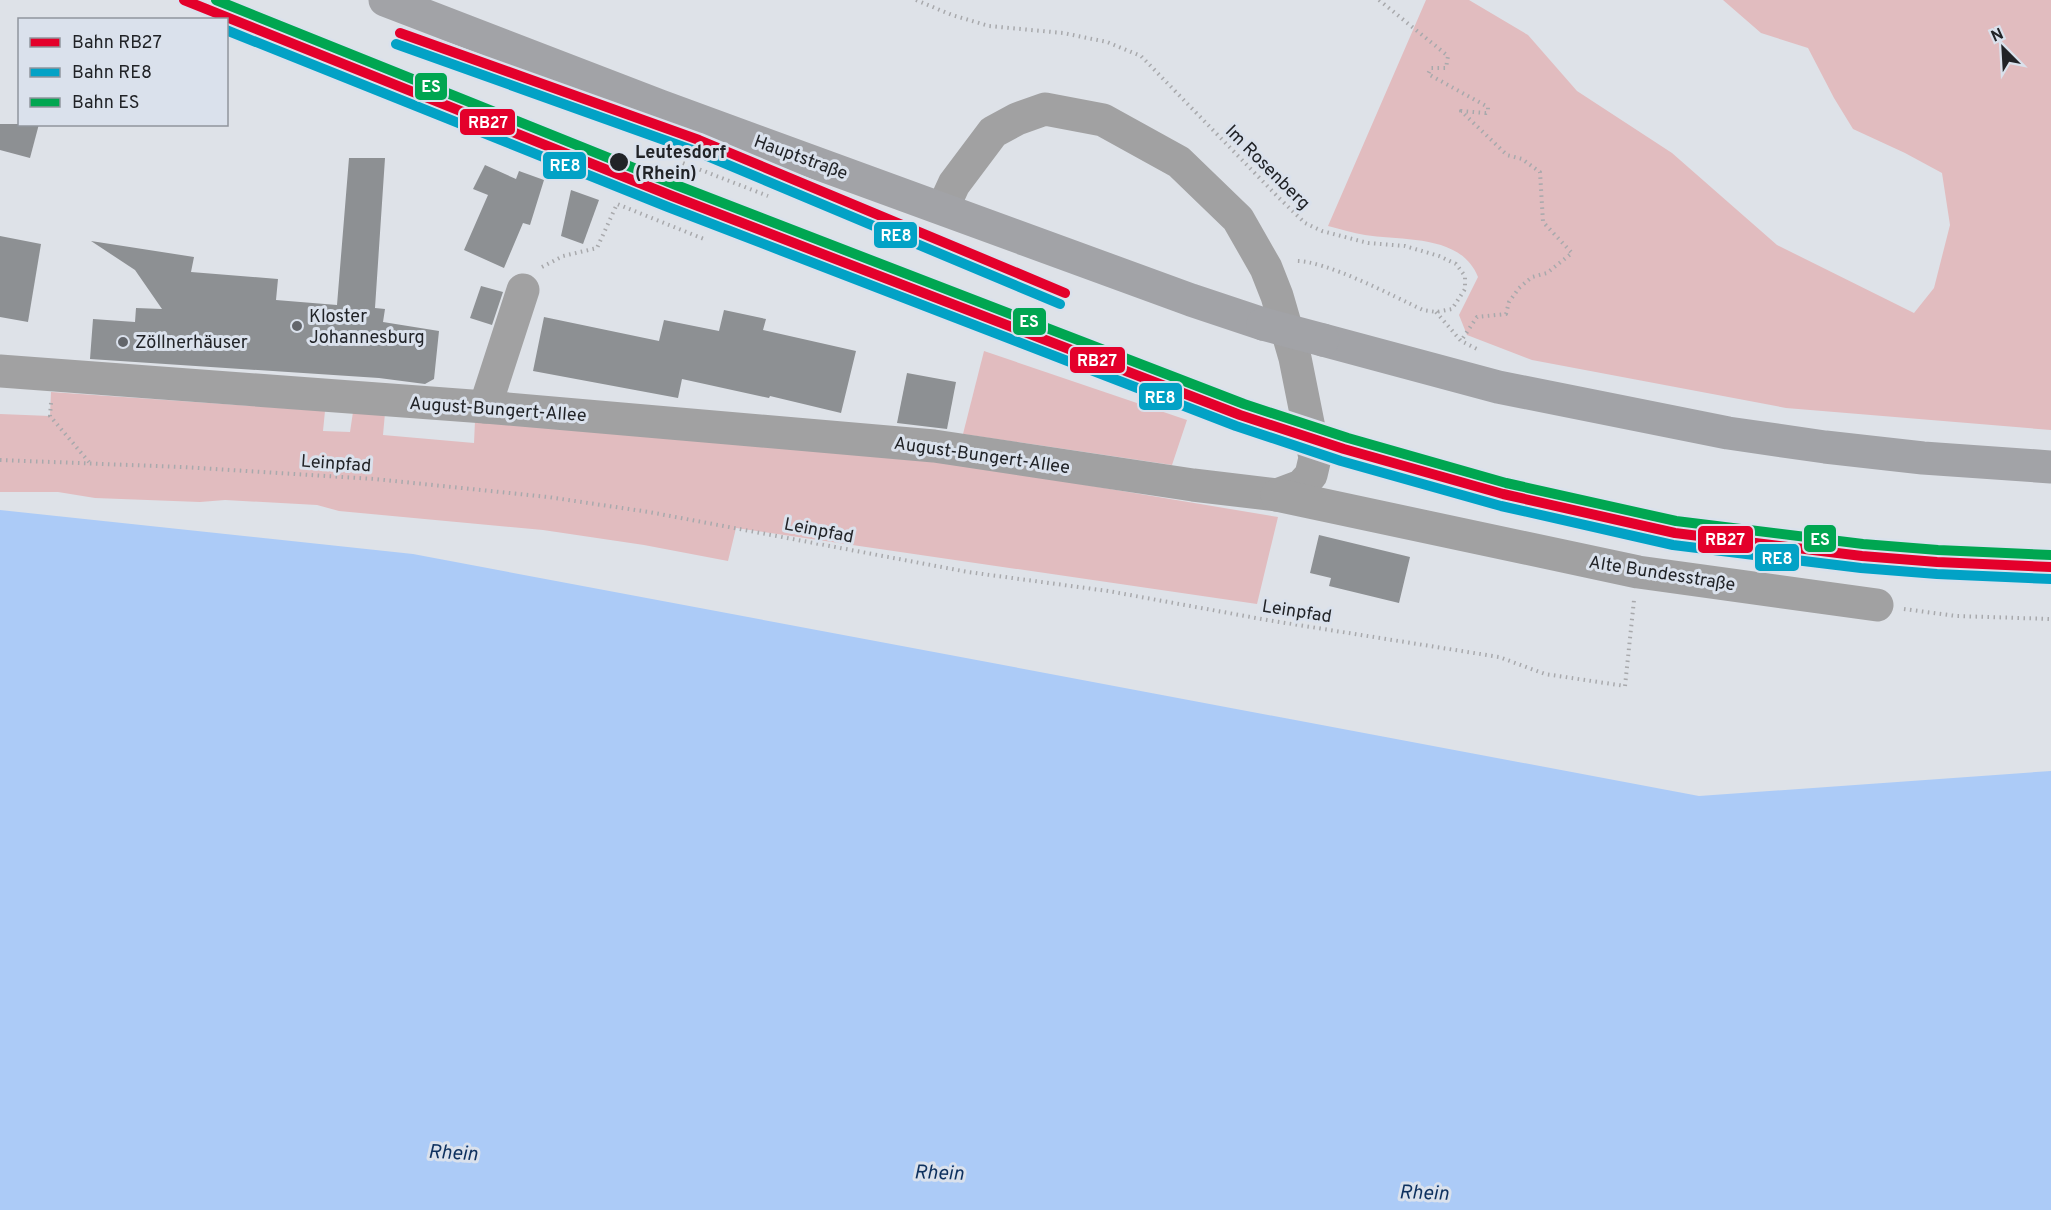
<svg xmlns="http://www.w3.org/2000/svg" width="2051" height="1210" font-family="Overpass,sans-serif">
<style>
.green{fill:#e1bcbf}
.water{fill:#accbf7}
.building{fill:#8d9093}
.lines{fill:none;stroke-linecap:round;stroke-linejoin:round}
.path{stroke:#a8a9ac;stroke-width:4;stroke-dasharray:1.5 4.5;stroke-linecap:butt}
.minor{stroke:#a1a1a2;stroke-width:33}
.major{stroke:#a2a3a7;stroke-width:33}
.major-bridge{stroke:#a2a3a7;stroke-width:33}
.rail-1-casing{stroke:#dae1ec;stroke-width:15}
.rail-2-casing{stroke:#dae1ec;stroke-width:15}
.rail-3-casing{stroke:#dae1ec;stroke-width:15}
.rail-1{stroke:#e4002b;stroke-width:10}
.rail-2{stroke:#02a2c6;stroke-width:10}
.rail-3{stroke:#00a651;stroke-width:10}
.stop-dot{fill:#212327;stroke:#dae1ec;stroke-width:2}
.poi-dot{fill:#63666b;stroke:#dae1ec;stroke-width:2}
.labels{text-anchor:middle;stroke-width:6;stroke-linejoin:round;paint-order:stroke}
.stop-label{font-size:18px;font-weight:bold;fill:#212327;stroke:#dae1ec;text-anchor:start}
.street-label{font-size:18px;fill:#212327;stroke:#dae1ec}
.poi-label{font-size:18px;fill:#212327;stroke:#dae1ec;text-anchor:start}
.water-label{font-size:20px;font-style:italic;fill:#0e315f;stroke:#dae1ec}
.line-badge{stroke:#dae1ec;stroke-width:2}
.badge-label{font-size:16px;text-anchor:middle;font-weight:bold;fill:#fff}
</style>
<rect width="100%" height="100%" fill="#dee2e8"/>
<!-- green -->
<g class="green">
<path d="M1426 0H1469L1528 35 1577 91 1672 153 1777 245 1914 313 1934 288 1950 225 1942 173 1905 153 1853 129 1834 98 1808 48 1761 33 1723 0H2051V430L1786 408 1532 360 1467 335 1459 315 1478 277C1461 234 1403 241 1365 235 1353 233 1341 229 1328 226Z"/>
<path d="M984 351 1187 420 1172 465 963 434Z"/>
<path d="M51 392 325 411 323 431 350 432 353 412 385 413 383 435 474 443 475 421 930 459 1278 517 1257 604 736 528 728 561 644 545 543 530 339 511 317 505 225 500 200 502 95 498 58 492H0V414L50 416Z"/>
</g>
<!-- water -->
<path class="water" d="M0 510 413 554 1699 796 2051 771V1210H0Z"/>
<!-- building -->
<g class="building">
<path d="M0 124H39L30 158 0 150Z"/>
<path d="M349 158H385L375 308 385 309 383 322 439 331 434 379 425 384 379 378 90 359 93 319 135 322 136 308 162 309 135 270 91 241 194 257 191 272 278 279 276 300 337 305Z"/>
<path d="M485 165 516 179 519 171 544 180 530 225 523 223 504 268 464 250 488 195 473 189Z"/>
<path d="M571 190 599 200 583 244 561 236Z"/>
<path d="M0 236 41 244 28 322 0 317Z"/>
<path d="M481 286 503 292 492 325 470 318Z"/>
<path d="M724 310 766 319 763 330 856 351 841 413 770 396 769 398 682 379 678 398 533 371 544 317 659 341 664 320 719 331Z"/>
<path d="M907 373 956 382 947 429 897 423Z"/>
<path d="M1319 535 1410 557 1399 603 1329 586 1331 578 1310 573Z"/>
</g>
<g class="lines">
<!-- path -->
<g class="path">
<path d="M916 0 952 15 989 26 1063 33 1107 42 1141 56 1279 198 1305 223 1322 231 1368 243 1405 246 1439 256 1456 264 1465 276V289L1452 309 1436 312 1423 310C1393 296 1325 260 1295 261"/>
<path d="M1379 0 1448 56 1446 68H1431L1428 74 1488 107V111L1486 113 1461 111 1507 155 1522 159 1540 172 1543 222 1572 253 1547 273 1532 277 1519 288 1509 302 1506 314 1477 317 1461 341"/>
<path d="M683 163 768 196"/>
<path d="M542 267 563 256 597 248 617 204 704 239"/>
<path d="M1436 312 1461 341 1477 349"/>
<path d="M51 403 50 416 89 462"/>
<path d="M0 460 182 467 375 479 548 497 649 512 968 572 1108 591 1267 620 1499 657 1545 674 1625 686 1634 600"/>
<path d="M1904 609 1956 616 2051 619"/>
</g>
<!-- minor -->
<g class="minor">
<path d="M0 371 485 407 934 446 1193 485 1277 495 1301 486 1311 475 1315 458 1295 358 1277 296 1266 268 1238 219 1179 162 1103 120 1045 109 1017 119 993 132 954 184 943 208"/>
<path d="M485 407 523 290"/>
<path d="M1277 495 1638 572 1877 605"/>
</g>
<!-- major -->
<g class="major">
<path d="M385 0 660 106 1191 300 1263 324"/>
<path d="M1323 340 1498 387 1728 433 1825 447 1923 458 2051 467"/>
</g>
<!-- major-bridge -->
<path class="major-bridge" d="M1263 324 1323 340"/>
<!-- rail-1 casing -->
<g class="rail-1-casing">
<g id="rail-1">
<path d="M184 0 672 196 1240 415 1344 449 1503 494 1675 533 1862 556 1937 562 2051 567"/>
<path d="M400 33 699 140 1065 293"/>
</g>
</g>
<!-- rail-2 casing -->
<g class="rail-2-casing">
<g id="rail-2">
<path d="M226 30 668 207 1236 426 1341 461 1501 506 1673 545 1861 568 1937 574 2051 579"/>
<path d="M396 44 695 151 1060 304"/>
</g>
</g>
<!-- rail-3 casing -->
<g class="rail-3-casing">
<path id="rail-3" d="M216 0 676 185 1244 404 1348 438 1506 483 1676 521 1863 544 1938 550 2051 555"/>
</g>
<!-- rail-1 -->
<use href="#rail-1" class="rail-1"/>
<!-- rail-2 -->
<use href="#rail-2" class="rail-2"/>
<!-- rail-3 -->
<use href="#rail-3" class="rail-3"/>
</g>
<!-- markers -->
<circle class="stop-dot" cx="619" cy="162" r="10"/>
<g class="poi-dot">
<circle cx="297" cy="326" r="6"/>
<circle cx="123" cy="342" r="6"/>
</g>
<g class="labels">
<!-- stop labels -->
<g class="stop-label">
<text x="635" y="158">Leutesdorf<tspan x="635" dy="21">(Rhein)</tspan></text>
</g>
<!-- street labels -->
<g class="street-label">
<text transform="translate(801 157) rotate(20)" y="6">Hauptstraße</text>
<text transform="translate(1268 167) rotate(45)" y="6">Im Rosenberg</text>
<text transform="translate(498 409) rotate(4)" y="6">August-Bungert-Allee</text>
<text transform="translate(982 455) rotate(8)" y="6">August-Bungert-Allee</text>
<text transform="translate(336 463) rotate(4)" y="6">Leinpfad</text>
<text transform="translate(819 530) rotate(11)" y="6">Leinpfad</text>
<text transform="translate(1662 573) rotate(9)" y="6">Alte Bundesstraße</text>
<text transform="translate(1297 611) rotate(9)" y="6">Leinpfad</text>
</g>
<!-- poi labels -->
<g class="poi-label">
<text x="309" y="322">Kloster<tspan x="309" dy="21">Johannesburg</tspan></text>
<text x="135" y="348">Zöllnerhäuser</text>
</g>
<!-- water labels -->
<g class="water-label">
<text transform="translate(453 1152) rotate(3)" y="7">Rhein</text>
<text transform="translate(939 1172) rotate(2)" y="7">Rhein</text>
<text transform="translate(1424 1192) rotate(2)" y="7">Rhein</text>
</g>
</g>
<g class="line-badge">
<rect x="414" y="72" width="34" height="29" rx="6" fill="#00a651"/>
<rect x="459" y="108" width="57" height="28" rx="6" fill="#e4002b"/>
<rect x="542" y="151" width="45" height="29" rx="6" fill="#02a2c6"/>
<rect x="873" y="221" width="45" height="28" rx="6" fill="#02a2c6"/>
<rect x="1012" y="307" width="35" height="29" rx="6" fill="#00a651"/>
<rect x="1069" y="346" width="57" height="28" rx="6" fill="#e4002b"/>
<rect x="1138" y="382" width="45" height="29" rx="6" fill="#02a2c6"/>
<rect x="1803" y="524" width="34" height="29" rx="6" fill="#00a651"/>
<rect x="1697" y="525" width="57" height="29" rx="6" fill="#e4002b"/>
<rect x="1754" y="543" width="46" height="29" rx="6" fill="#02a2c6"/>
</g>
<g class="badge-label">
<text x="431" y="92">ES</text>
<text x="488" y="128">RB27</text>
<text x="565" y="171">RE8</text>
<text x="896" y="241">RE8</text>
<text x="1029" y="327">ES</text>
<text x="1097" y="366">RB27</text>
<text x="1160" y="403">RE8</text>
<text x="1820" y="545">ES</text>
<text x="1725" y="545">RB27</text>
<text x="1777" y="564">RE8</text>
</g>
<!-- legend -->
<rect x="18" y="18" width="210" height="108" fill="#dae1ec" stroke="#90959d" stroke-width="1.5"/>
<rect x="30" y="38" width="30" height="9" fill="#e4002b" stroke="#90959d" stroke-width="1.5"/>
<text x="72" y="48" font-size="18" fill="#212327">Bahn RB27</text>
<rect x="30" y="68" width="30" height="9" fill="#02a2c6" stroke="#90959d" stroke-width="1.5"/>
<text x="72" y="78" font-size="18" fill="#212327">Bahn RE8</text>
<rect x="30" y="98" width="30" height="9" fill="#00a651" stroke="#90959d" stroke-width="1.5"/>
<text x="72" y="108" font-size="18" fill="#212327">Bahn ES</text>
<!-- north arrow -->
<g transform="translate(2003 48) rotate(336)" stroke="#dae1ec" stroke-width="4.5" paint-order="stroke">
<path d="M0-4.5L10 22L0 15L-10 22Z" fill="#212327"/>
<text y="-9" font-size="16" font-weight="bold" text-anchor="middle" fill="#212327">N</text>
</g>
</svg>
